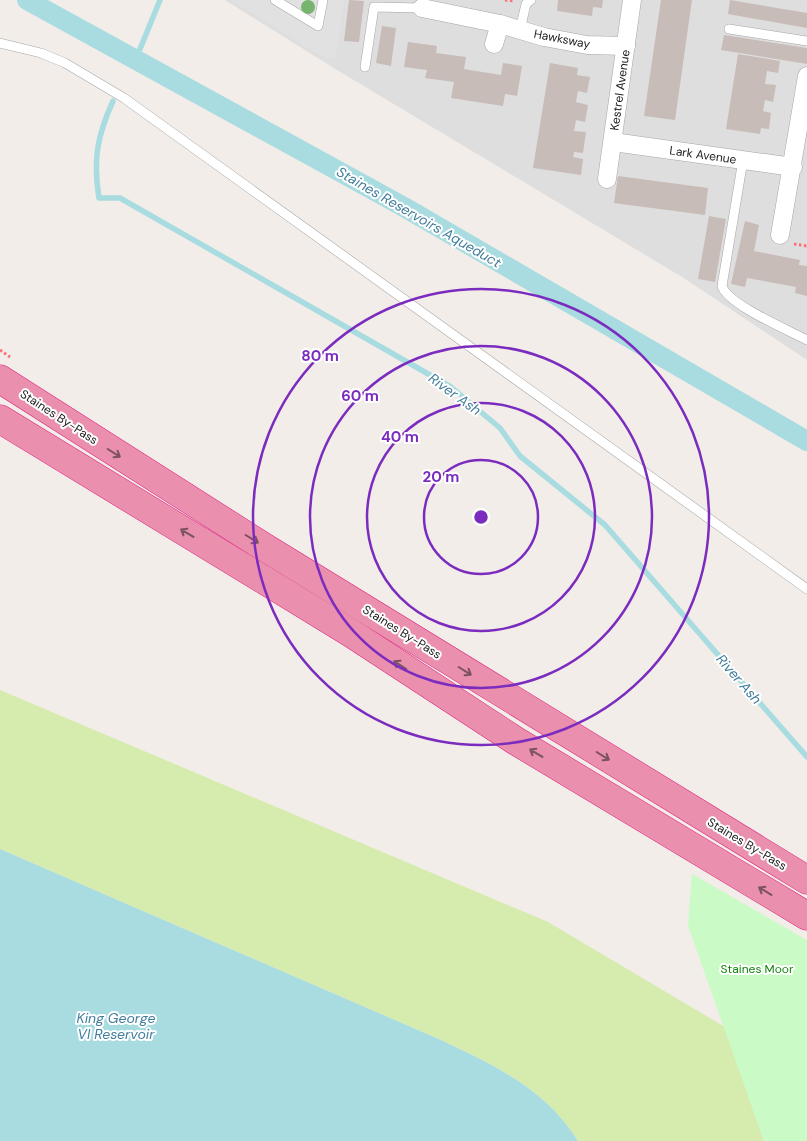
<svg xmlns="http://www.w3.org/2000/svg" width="807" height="1141" font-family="'DM Sans',sans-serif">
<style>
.residential{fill:#dfdedf}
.grass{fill:#d6ecae}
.park{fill:#cafbc6}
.parking{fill:#e1e1e1}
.water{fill:#a8dce0}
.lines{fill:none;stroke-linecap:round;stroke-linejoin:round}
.stream{stroke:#a8dce0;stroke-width:5.5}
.canal{stroke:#a8dce0;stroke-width:20}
.building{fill:#c7bcb7}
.lane-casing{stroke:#a5a5a5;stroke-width:10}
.street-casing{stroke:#a5a5a5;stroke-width:19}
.highway-casing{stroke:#df2582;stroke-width:29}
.path{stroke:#fd6e76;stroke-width:3;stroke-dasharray:2.5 2.5;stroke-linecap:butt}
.lane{stroke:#fff;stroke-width:9}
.street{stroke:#fff;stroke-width:18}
.highway{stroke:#ea8fae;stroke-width:28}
.tree{fill:#77b46e}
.oneway{stroke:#7b5260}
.ring{fill:none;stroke:#7b2cbf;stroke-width:2.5}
.labels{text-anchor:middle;stroke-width:4;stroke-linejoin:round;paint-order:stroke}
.street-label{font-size:12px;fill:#212121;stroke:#fff}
.park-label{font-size:12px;fill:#12850a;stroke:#fff}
.water-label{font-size:14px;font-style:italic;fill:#417d9c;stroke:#fff}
.centre{fill:#7b2cbf;stroke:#fff;stroke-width:2.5}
.ring-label{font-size:15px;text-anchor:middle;font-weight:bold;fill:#7b2cbf;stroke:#fff;stroke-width:4;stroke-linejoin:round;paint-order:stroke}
</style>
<rect width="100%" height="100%" fill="#f2ede8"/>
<!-- residential -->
<path class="residential" d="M225 0H807V360L682 277 337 70Z"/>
<!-- grass -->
<path class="grass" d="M0 690 548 922 725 1027 764 1141H578C546 1089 494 1065 441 1040L0 849Z"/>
<!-- park -->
<path class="park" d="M692 874 807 940V1141H764L688 926Z"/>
<!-- parking -->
<path class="parking" d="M231 0H344L336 56 330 58 321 56Z"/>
<!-- water -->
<path class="water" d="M0 849 441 1040C494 1065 546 1089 578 1141H0Z"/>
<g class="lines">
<!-- stream -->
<g class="stream">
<path d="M140 49 160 0"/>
<path d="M113 101C97 136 93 160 99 198H120L451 387 500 428 520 456 605 525 807 757"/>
</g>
<!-- canal -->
<path class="canal" d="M27 0 404 207 807 441"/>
</g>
<!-- building -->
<g class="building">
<path d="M349 0 364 1 359 42 344 41Z"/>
<path d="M558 0H603L602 8 593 7 592 16 557 11Z"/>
<path d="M661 0H692L675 120 644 116Z"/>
<path d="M730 0 807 13V28L728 14Z"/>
<path d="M382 26 396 28 391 66 376 63Z"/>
<path d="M724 35 807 48V64L721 50Z"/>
<path d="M408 42 437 46 436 53 466 57 464 69 501 75 503 63 522 66 517 96 505 94 503 106 451 98 454 82 425 78 427 70 404 67Z"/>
<path d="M738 54 780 61 778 73 767 71 765 84 776 85 773 102 765 100 763 111 771 113 769 129 761 128 760 134 726 129Z"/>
<path d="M550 63 578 68 577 75 590 77 587 93 578 91 576 102 588 105 585 122 576 120 574 131 586 132 583 153 574 152 573 157 583 159 581 175 533 168Z"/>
<path d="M618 176 708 188 705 215 614 203Z"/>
<path d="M709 216 726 219 715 282 698 279Z"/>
<path d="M745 221 759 225 754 251 800 260 799 265 807 266V296L795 293 796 287 747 278 745 287 731 284Z"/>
</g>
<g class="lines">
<!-- lane casing -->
<g class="lane-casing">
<g id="lane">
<path d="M275 0 318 26 323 0"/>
<path d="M729 29 807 41"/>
<path d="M520 30 526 4 531 0"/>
<path d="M0 43 41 53 65 63 124 98 807 589"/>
<path d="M365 67 374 7 422 8"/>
<path d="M743 160 722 286C727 304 788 330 807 340"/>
</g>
</g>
<!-- street casing -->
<g class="street-casing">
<g id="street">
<path d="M422 8 500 24 544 37 587 45 626 46"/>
<path d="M494 44 500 24"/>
<path d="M613 142 793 167"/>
<path d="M607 179 632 0"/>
<path d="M780 235 807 76"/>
</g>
</g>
<!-- highway casing -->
<g class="highway-casing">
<g id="highway">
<path d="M0 379 264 547 807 880"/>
<path d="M0 419 351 633 516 741 807 916"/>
</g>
</g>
<!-- path -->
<g class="path">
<path d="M505 0 514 1"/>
<path d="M794 244 807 246"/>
<path d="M0 350 10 357"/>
</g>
<!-- lane -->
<use href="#lane" class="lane"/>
<!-- street -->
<use href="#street" class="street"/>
<!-- highway -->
<use href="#highway" class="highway"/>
</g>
<!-- trees -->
<circle class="tree" cx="308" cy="7" r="7"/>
<!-- one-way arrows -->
<defs><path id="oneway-shaft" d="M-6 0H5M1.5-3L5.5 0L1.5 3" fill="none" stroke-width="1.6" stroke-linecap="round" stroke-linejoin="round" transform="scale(1.25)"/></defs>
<g class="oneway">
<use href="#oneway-shaft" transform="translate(114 453) rotate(32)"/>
<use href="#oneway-shaft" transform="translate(187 533) rotate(-149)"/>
<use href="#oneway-shaft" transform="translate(252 539) rotate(32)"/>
<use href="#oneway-shaft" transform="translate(400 665) rotate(-147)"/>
<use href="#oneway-shaft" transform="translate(465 671) rotate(32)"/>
<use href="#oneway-shaft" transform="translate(536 753) rotate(-149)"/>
<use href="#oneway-shaft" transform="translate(603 756) rotate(32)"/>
<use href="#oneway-shaft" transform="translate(765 891) rotate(-149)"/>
</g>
<!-- distance rings -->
<g class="ring">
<circle cx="481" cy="517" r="57"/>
<circle cx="481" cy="517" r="114"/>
<circle cx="481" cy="517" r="171"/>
<circle cx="481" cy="517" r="228"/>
</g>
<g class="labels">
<!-- street labels -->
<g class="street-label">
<text transform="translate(562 39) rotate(11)" y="4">Hawksway</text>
<text transform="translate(620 90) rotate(-82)" y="4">Kestrel Avenue</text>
<text transform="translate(703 155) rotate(8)" y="4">Lark Avenue</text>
<text transform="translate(59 417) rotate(33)" y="4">Staines By-Pass</text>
<text transform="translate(402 632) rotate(32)" y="4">Staines By-Pass</text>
<text transform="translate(747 844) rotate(31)" y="4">Staines By-Pass</text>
</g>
<!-- park labels -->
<g class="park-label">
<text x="757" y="973">Staines Moor</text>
</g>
<!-- water labels -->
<g class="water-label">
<text transform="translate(419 217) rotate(30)" y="5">Staines Reservoirs Aqueduct</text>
<text transform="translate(455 394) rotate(36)" y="5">River Ash</text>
<text transform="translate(739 679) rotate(49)" y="5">River Ash</text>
<text x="116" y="1023">King George<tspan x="116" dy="16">VI Reservoir</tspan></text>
</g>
</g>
<circle cx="481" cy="517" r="8" class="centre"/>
<g class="ring-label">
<text x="320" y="361">80 m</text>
<text x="360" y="401">60 m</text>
<text x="400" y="442">40 m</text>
<text x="441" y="482">20 m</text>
</g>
</svg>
